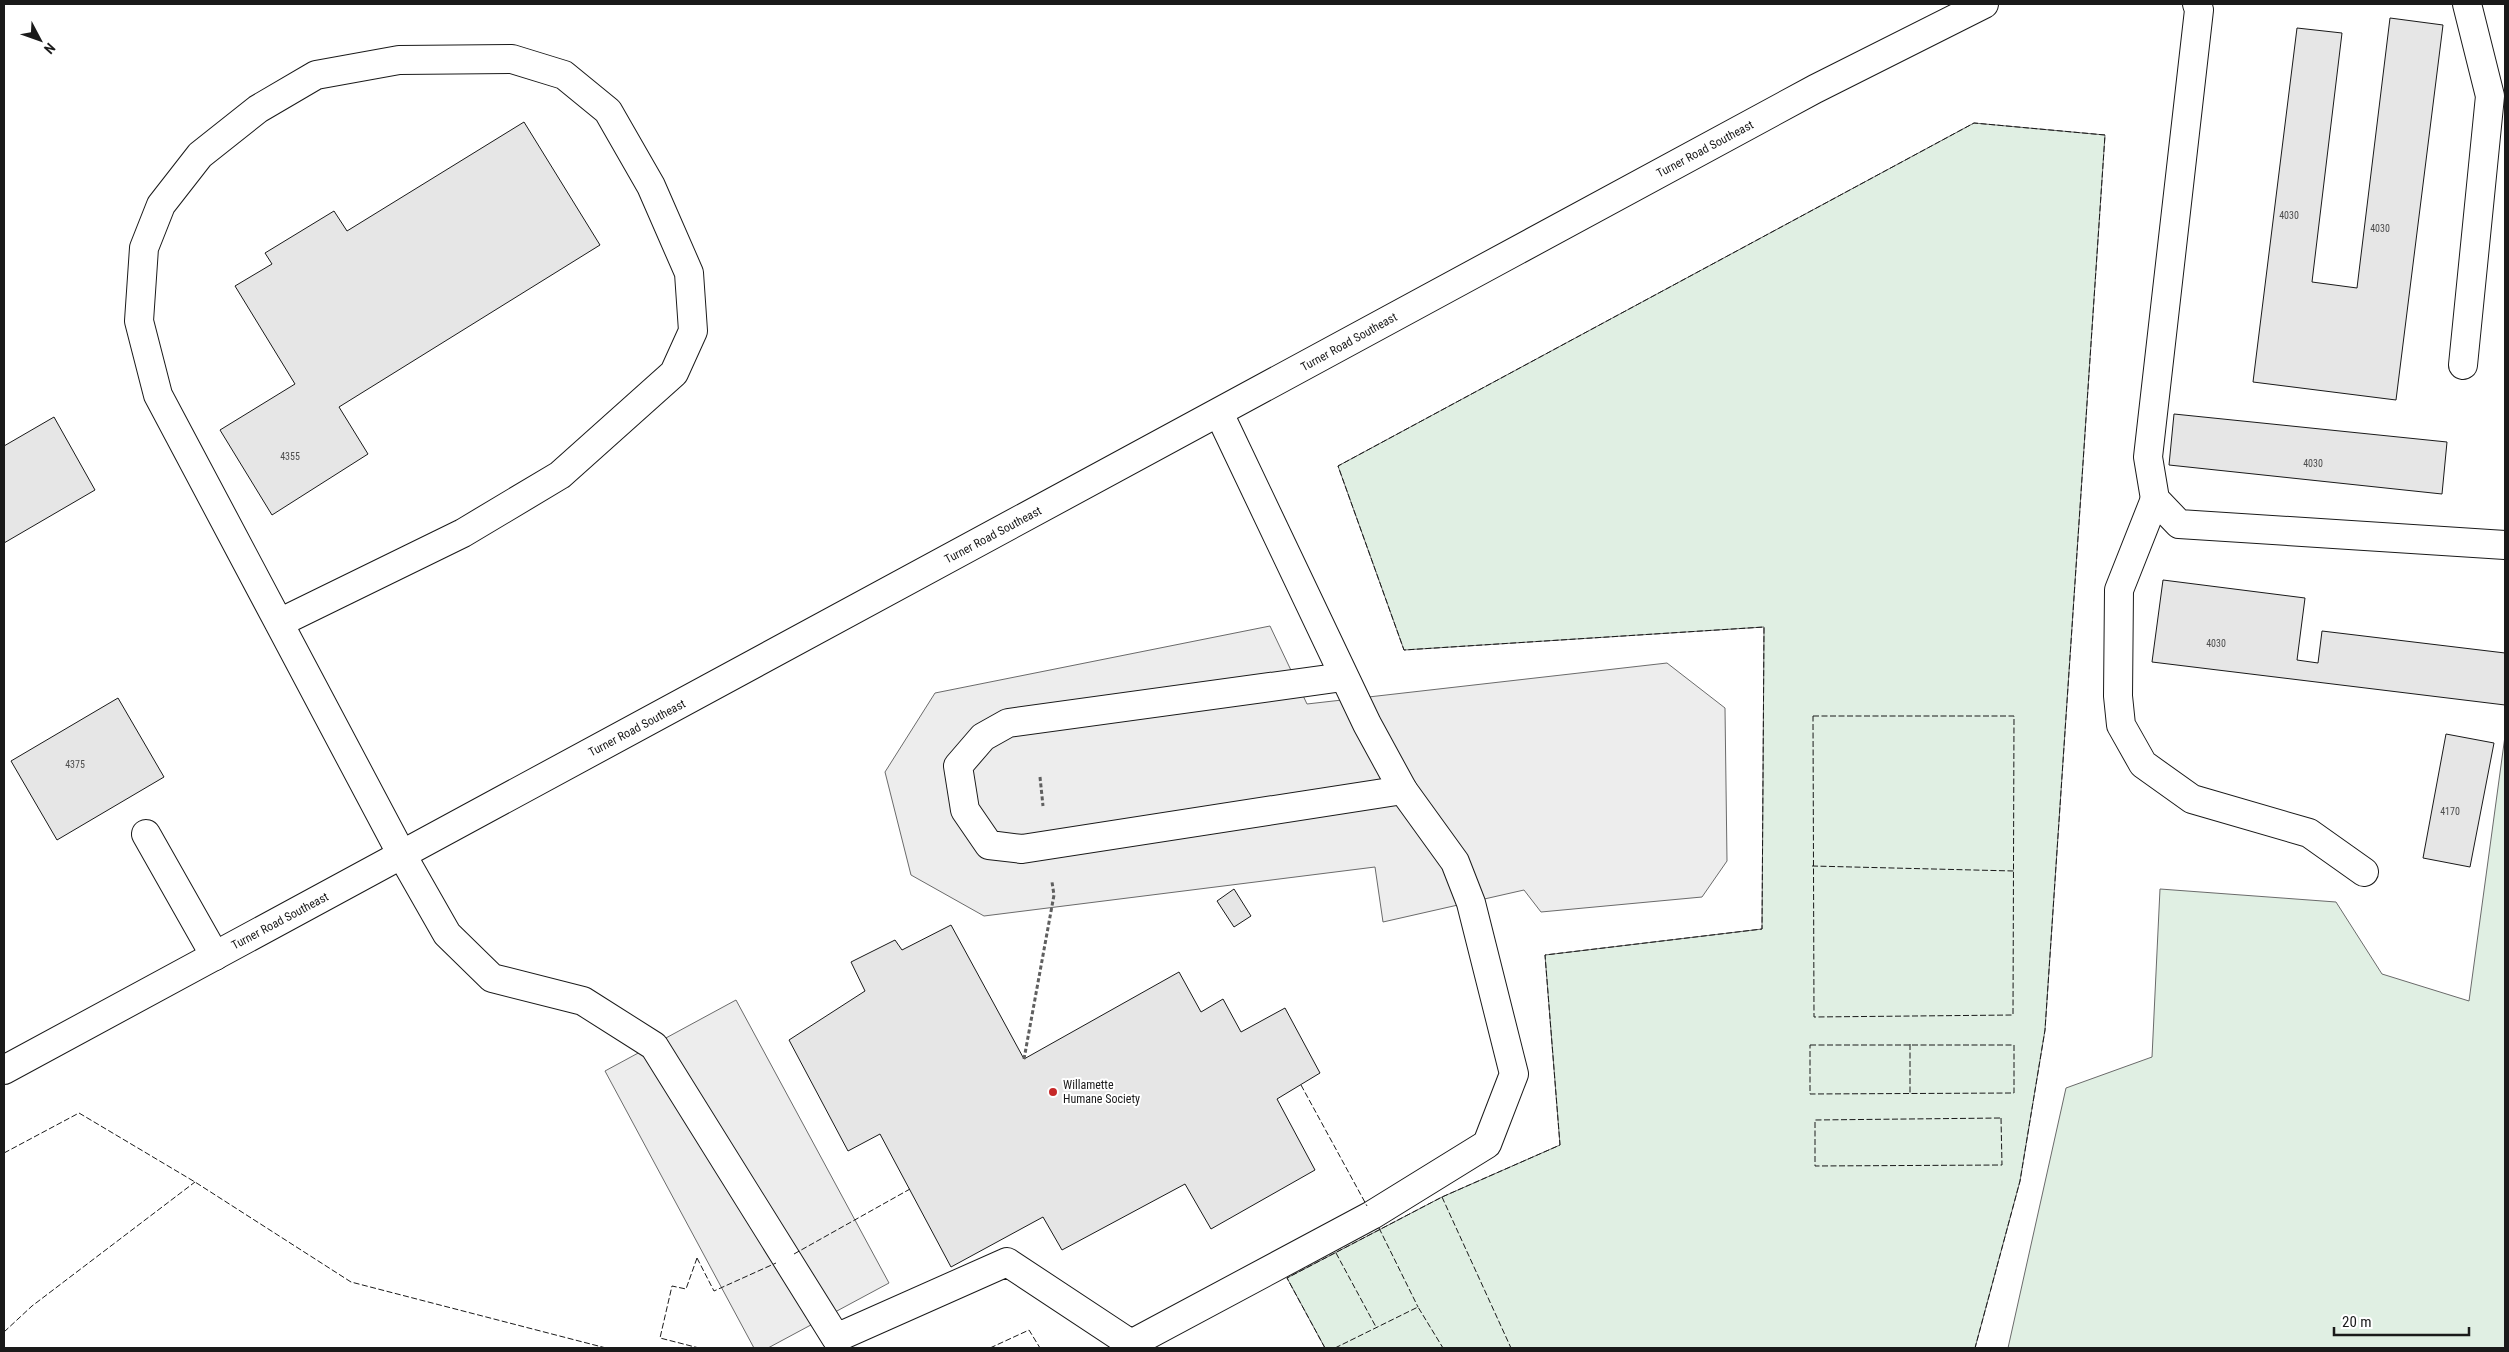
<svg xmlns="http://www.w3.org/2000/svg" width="2509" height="1352" font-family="'Roboto Condensed',sans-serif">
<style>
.green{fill:#e0efe3;stroke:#6a6a6a}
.parking{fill:#ededed;stroke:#6a6a6a}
.building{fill:#e6e6e6;stroke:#1a1a1a}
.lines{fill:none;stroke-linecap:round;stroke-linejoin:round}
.minor-casing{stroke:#1a1a1a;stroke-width:30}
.major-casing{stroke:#1a1a1a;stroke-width:30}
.path{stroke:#5f5f5f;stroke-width:3;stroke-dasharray:4 2.5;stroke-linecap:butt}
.minor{stroke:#fff;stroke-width:28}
.major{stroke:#fff;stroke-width:28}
.fence{stroke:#1a1a1a;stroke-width:1;stroke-dasharray:6 2.5;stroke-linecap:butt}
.poi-dot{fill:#c62828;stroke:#fff;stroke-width:2}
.labels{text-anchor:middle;stroke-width:4;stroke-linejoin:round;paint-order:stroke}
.number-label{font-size:10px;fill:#4d4d4d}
.street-label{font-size:12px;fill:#1a1a1a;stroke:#fff}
.poi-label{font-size:12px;fill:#1a1a1a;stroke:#fff;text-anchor:start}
</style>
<rect width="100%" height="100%" fill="#fff"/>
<!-- green -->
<g class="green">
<path d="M1974 123 2105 135 2045 1030 2020 1181 1975 1348H1325L1287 1278 1442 1197 1560 1145 1545 955 1762 929 1764 627 1404 650 1338 466Z"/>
<path d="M2505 736V1348H2008L2066 1088 2152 1057 2160 889 2336 902 2382 974 2469 1001Z"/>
</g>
<!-- parking -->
<g class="parking">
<path d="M1270 626 1307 704 1667 663 1725 708 1727 861 1702 897 1541 912 1524 890 1383 922 1375 867 984 916 911 875 885 772 935 693Z"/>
<path d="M736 1000 889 1283 768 1348H754L605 1071Z"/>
</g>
<!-- building -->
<g class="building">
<path d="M2390 18 2443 25 2396 400 2253 382 2297 28 2342 33 2312 282 2357 288Z"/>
<path d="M524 122 600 245 339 407 368 454 272 515 220 430 295 384 235 286 272 264 265 253 334 211 347 231Z"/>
<path d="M2174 414 2447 442 2442 494 2169 465Z"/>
<path d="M54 417 95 490 4 543V446Z"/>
<path d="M2163 580 2305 598 2297 660 2318 663 2322 631 2505 653V705L2152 662Z"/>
<path d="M118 698 164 777 57 840 11 761Z"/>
<path d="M2446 734 2494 743 2470 867 2423 858Z"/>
<path d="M1234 889 1251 916 1234 927 1217 901Z"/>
<path d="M951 925 1024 1059 1179 972 1201 1012 1223 999 1241 1032 1285 1008 1320 1073 1277 1099 1315 1170 1211 1229 1185 1184 1062 1250 1043 1217 951 1267 880 1134 848 1151 789 1040 865 991 851 962 895 940 902 950Z"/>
</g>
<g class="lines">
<!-- minor casing -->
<g class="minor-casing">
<g id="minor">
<path d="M2197 4 2199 10 2148 457 2155 499 2179 524 2505 545"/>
<path d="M2463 365 2490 96 2467 4"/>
<path d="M2155 499 2119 590 2118 696 2121 725 2143 764 2192 799 2309 833 2364 872"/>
<path d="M279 623 463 533 560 475 674 373 693 331 689 273 651 186 608 111 564 75 512 59 399 60 316 75 258 109 200 155 161 205 144 248 139 321 158 395 279 623 402 855 447 934 492 978 583 1001 654 1046 836 1338 1007 1262 1131 1344 1372 1215 1487 1144 1514 1074 1471 903 1455 862 1403 790 1367 724 1219 413"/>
<path d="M1343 677 1008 723 983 737 958 766 965 810 989 845 1022 849 1403 790"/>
<path d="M146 834 215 956"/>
</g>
</g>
<!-- major casing -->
<g class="major-casing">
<path id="major" d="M4 1070 1815 89 1984 4"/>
</g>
<!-- path -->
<g class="path">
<path d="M1040 777 1043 806"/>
<path d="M1024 1059 1054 895 1052 882"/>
</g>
<!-- minor -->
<use href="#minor" class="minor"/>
<!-- major -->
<use href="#major" class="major"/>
<!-- fence -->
<g class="fence">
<path d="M1813 716H2014L2013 1015 1814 1017Z"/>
<path d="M1812 866 2014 871"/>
<path d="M1910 1044V1093"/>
<path d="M1810 1045H2014V1093L1810 1094Z"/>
<path d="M1301 1085 1367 1206"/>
<path d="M2001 1118 2002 1165 1815 1166V1120Z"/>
<path d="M4 1153 79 1113 195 1182 351 1282 606 1348"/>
<path d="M1442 1197 1511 1348"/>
<path d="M1379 1228 1418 1307"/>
<path d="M1336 1253 1376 1327"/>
<path d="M794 1254 910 1189"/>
<path d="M697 1258 714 1291 776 1263"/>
<path d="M697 1258 686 1289 672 1286 660 1338 699 1348"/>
<path d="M4 1332 32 1306 195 1182"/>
<path d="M990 1348 1029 1330 1040 1348"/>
<path d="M1325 1348 1287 1278 1442 1197 1560 1145 1545 955 1762 929 1764 627 1404 650 1338 466 1974 123 2105 135 2045 1030 2020 1181 1975 1348"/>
<path d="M1335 1348 1418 1307 1443 1348"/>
</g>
</g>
<!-- markers -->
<circle class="poi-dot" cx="1053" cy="1092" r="5"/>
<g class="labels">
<!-- number labels -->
<g class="number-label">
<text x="2289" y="219">4030</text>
<text x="2380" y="232">4030</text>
<text x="290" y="460">4355</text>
<text x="2313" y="467">4030</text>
<text x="2216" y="647">4030</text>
<text x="75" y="768">4375</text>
<text x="2450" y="815">4170</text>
</g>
<!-- street labels -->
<g class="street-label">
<text transform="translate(1705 149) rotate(-28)" y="4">Turner Road Southeast</text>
<text transform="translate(1349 342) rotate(-29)" y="4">Turner Road Southeast</text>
<text transform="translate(993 535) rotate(-28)" y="4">Turner Road Southeast</text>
<text transform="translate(637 728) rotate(-28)" y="4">Turner Road Southeast</text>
<text transform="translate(280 921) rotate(-28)" y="4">Turner Road Southeast</text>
</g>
<!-- poi labels -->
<g class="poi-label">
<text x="1063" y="1089">Willamette<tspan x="1063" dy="14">Humane Society</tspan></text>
</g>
</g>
<!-- border -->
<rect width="2509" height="1352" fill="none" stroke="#1a1a1a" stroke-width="10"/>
<!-- north arrow -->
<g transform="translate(40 40) rotate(131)" stroke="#ffffff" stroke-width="4" paint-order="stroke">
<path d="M0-4L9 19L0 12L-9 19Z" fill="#1a1a1a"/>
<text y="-8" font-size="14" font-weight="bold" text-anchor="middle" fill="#1a1a1a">N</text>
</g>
<!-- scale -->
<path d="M2334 1327v8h135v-8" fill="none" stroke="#1a1a1a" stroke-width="2.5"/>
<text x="2342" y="1327" font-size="15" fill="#1a1a1a" stroke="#ffffff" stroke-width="4" paint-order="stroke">20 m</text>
</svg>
